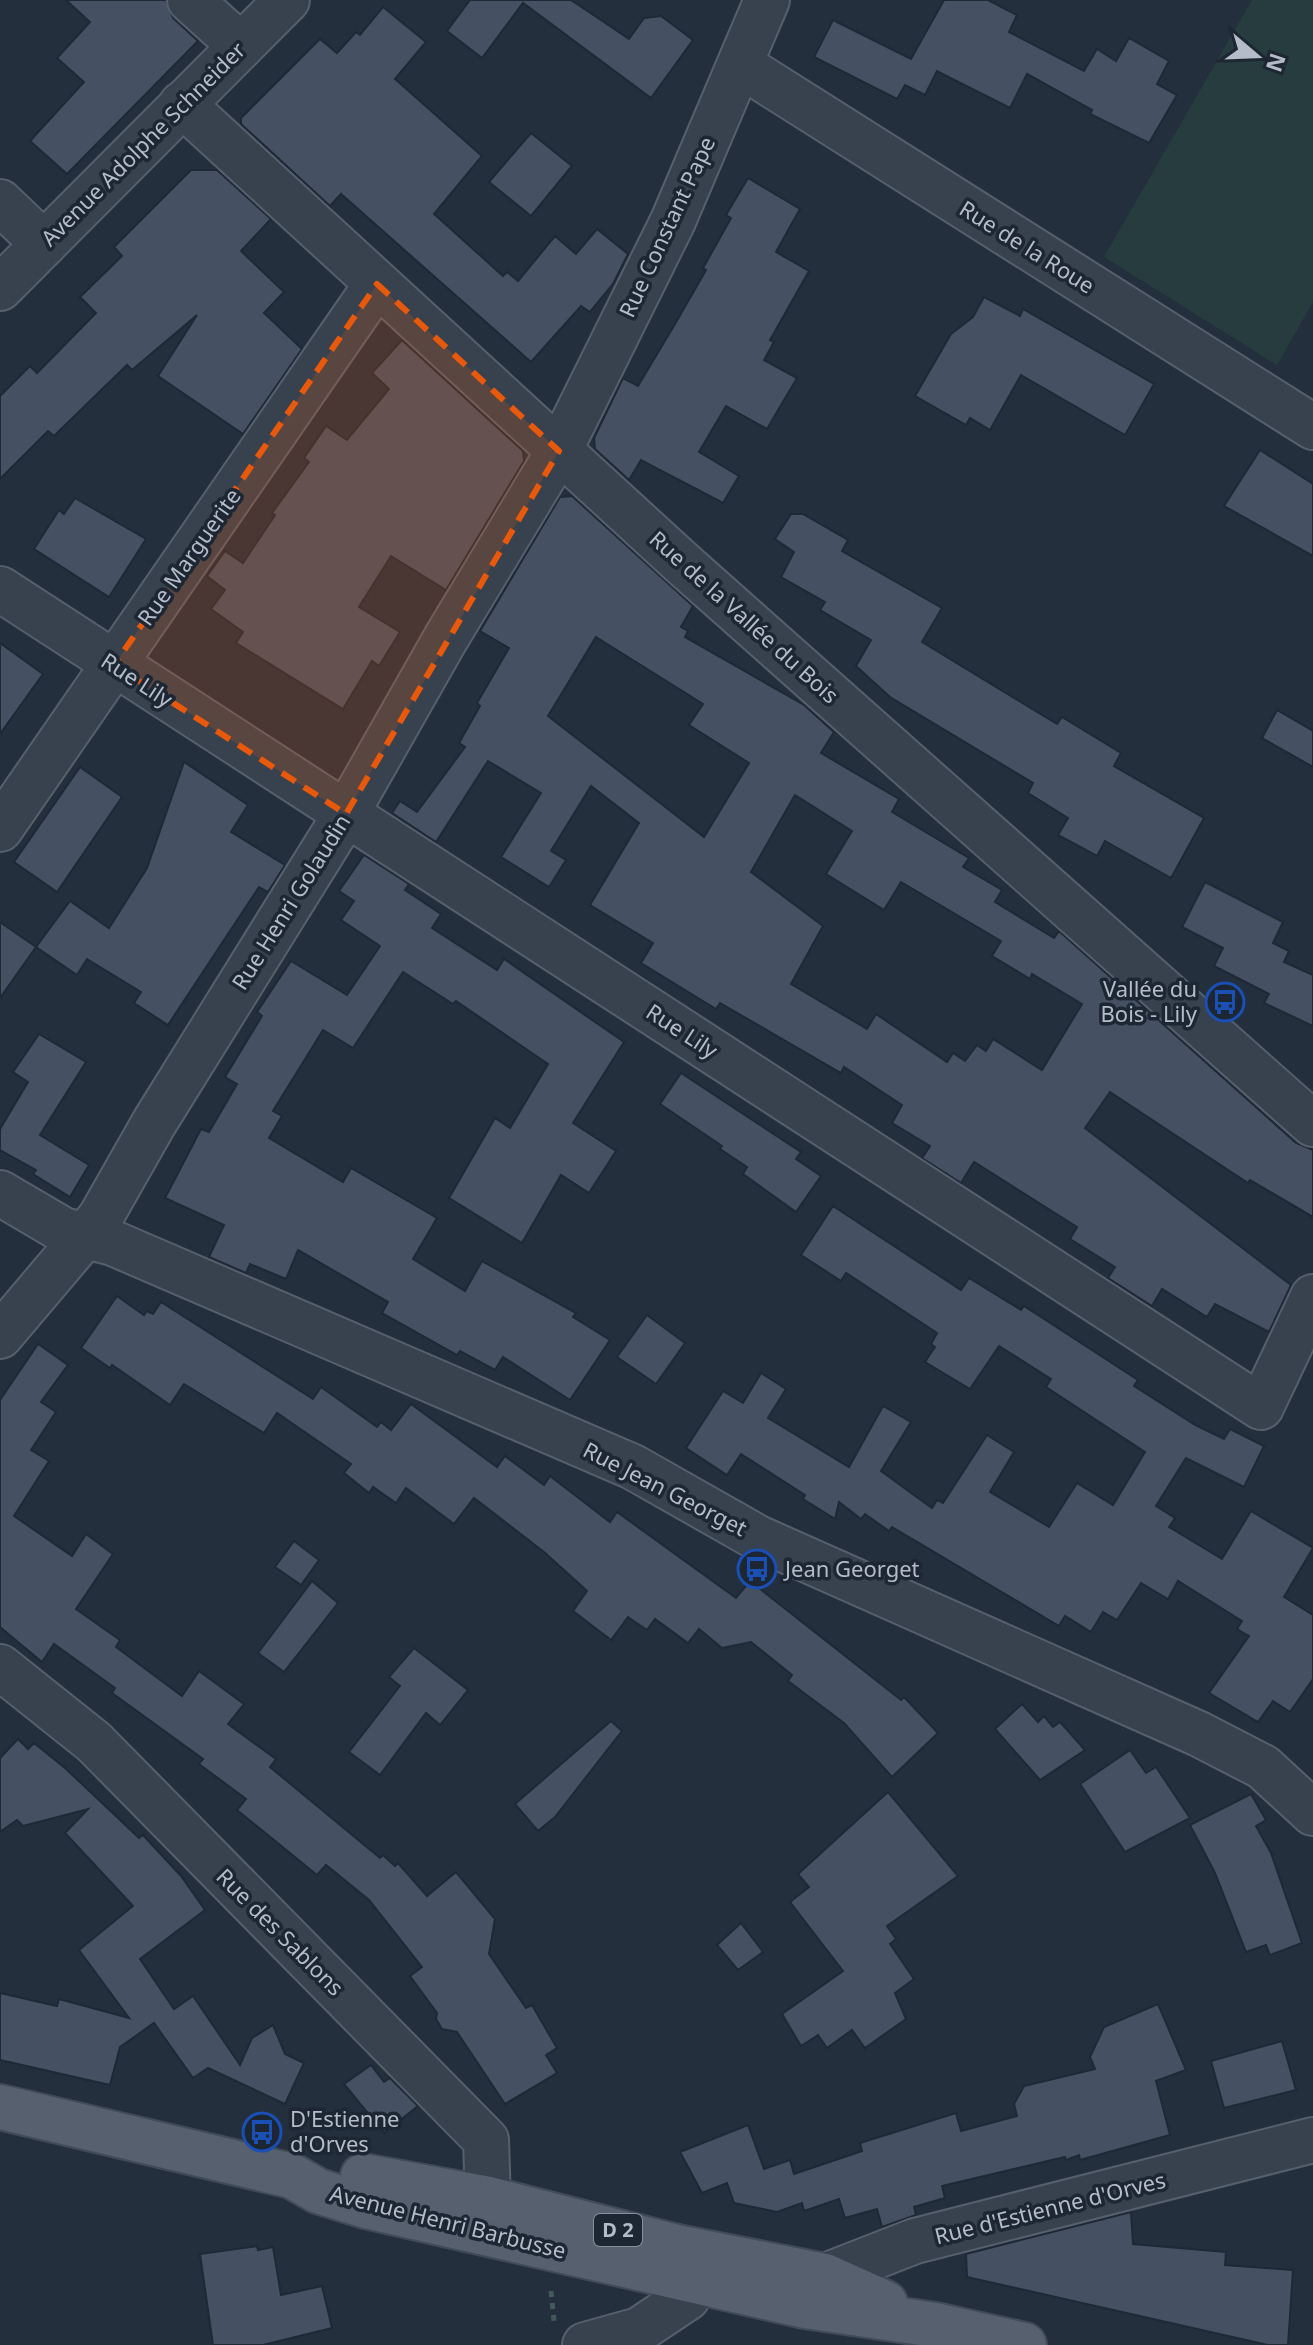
<svg xmlns="http://www.w3.org/2000/svg" width="1313" height="2345" font-family="'Noto Sans',sans-serif">
<style>
.green{fill:#263c3f}
.building{fill:#455162;stroke:#1f2835;stroke-width:2;fill-rule:evenodd}
.lines{fill:none;stroke-linecap:round;stroke-linejoin:round}
.minor-casing{stroke:#565f6c;stroke-width:48}
.major-casing{stroke:#414a57;stroke-width:48}
.path{stroke:#44595c;stroke-width:5;stroke-dasharray:6 6;stroke-linecap:butt}
.minor{stroke:#38414e;stroke-width:44}
.major{stroke:#56606e;stroke-width:44}
.marked{fill:#e8590c;fill-opacity:0.2;stroke:#e8590c;stroke-width:6;stroke-dasharray:16 10;stroke-linejoin:round}
.labels{text-anchor:middle;stroke-width:7;stroke-linejoin:round;paint-order:stroke}
.shield{fill:#1d2633;stroke:#878f9c;stroke-width:2}
.shield-label{font-size:20px;font-weight:bold;fill:#b4bcc9}
.street-label{font-size:22px;fill:#b4bcc9;stroke:#1d2633}
.poi-label{font-size:22px;fill:#b4bcc9;stroke:#1d2633;text-anchor:start}
</style>
<rect width="100%" height="100%" fill="#242f3e"/>
<!-- green -->
<path class="green" d="M1252 0H1313V302L1277 365 1104 257Z"/>
<!-- building -->
<g class="building">
<path d="M66 0H166L173 18 198 41 67 174 30 141 84 82 57 58 90 22Z"/>
<path d="M470 0H571L629 39 644 18 661 16 693 40 651 98 523 3 482 58 447 31Z"/>
<path d="M944 0H988L1017 15 1009 32 1084 71 1097 49 1116 61 1129 38 1169 61 1157 84 1177 95 1149 143 1090 114 1092 110 1027 74 1010 108 937 71 925 95 905 85 897 99 814 57 833 20 911 59Z"/>
<path d="M383 7 426 42 395 79 482 156 434 214 503 276 507 272 518 281 555 236 576 254 597 229 628 254 613 284 590 312 581 306 531 362 341 194 330 206 241 124V118L320 39 337 53 356 32 360 35Z"/>
<path d="M531 133 572 166 531 216 489 182Z"/>
<path d="M191 170H217L271 219 241 251 284 292 264 313 302 349 243 434 158 376 197 315 132 370 127 365 54 436 48 431 0 479V396L30 366 37 373 96 313 80 297 122 256 114 247Z"/>
<path d="M748 178 800 209 776 252 809 271 770 340 774 342 764 360 797 378 767 429 726 406 699 452 739 476 723 503 641 460 629 480 595 449 594 438 623 378 638 386 675 324 706 270 703 268 731 218 726 215Z"/>
<path d="M984 297 1020 316 1023 309 1154 384 1125 435 1021 375 990 430 970 418 966 425 915 396 951 334 973 317Z"/>
<path d="M402 340 523 451 524 461 446 590 391 556 359 607 400 632 379 666 372 661 343 709 236 643 243 632 211 609 225 590 207 576 225 551 243 563 275 515 272 513 309 462 304 458 326 426 347 440 389 389 372 373Z"/>
<path d="M1260 450 1313 484V556L1224 506Z"/>
<path d="M572 496 693 606 681 627 688 631 685 637 804 705 834 732 821 753 899 799 892 812 969 858 963 867 1002 890 995 902 1054 938 1059 931 1296 1143 1313 1150V1217L1250 1180 1248 1183 1110 1092 1085 1128 1291 1285 1269 1332 1215 1304 1207 1317 1162 1289 1152 1306 1108 1278 1115 1267 1070 1239 1077 1227 974 1162 961 1183 922 1158 930 1146 892 1123 902 1105 844 1067 841 1073 720 1003 716 1009 641 963 653 943 590 905 639 823 591 786 551 851 566 860 549 887 501 857 541 793 488 761 436 842 392 813 400 801 417 812 465 747 459 743 480 706 477 703 509 648 480 631 560 497ZM596 637 703 704 689 725 749 763 704 837 548 716ZM795 795 852 831 826 874 884 910 901 882 1001 941 992 956 1030 979 1032 974 1082 1004 1042 1070 993 1039 986 1051 977 1045 965 1061 953 1053 947 1062 876 1014 867 1029 791 984 823 926 751 872Z"/>
<path d="M75 498 146 539 109 597 34 549 59 510 64 514Z"/>
<path d="M791 514H803L848 540 842 551 942 608 922 642 1057 724 1062 717 1121 753 1114 766 1204 818 1171 878 1105 841 1097 856 1058 835 1068 818 1028 793 1033 783 890 697 856 666 871 640 820 610 825 602 781 577 794 552 775 539Z"/>
<path d="M0 643 43 674 0 734Z"/>
<path d="M1277 710 1313 731V767L1262 738Z"/>
<path d="M184 762 248 805 231 832 285 865 268 892 259 887 168 1025 134 1003 141 992 87 959 77 975 36 947 70 901 109 928 147 868Z"/>
<path d="M80 767 122 797 57 892 14 862Z"/>
<path d="M364 855 409 884 405 890 441 914 432 928 497 970 504 959 624 1042 573 1123 616 1151 589 1193 561 1175 522 1243 449 1198 495 1118 510 1128 548 1064 456 1001 453 1004 403 972 353 1048 323 1030 273 1111 282 1116 269 1138 343 1182 351 1168 437 1218 413 1259 465 1291 482 1261 576 1313 573 1317 610 1340 570 1400 503 1357 495 1370 460 1351 457 1355 382 1313 388 1302 298 1250 286 1279 250 1264 246 1273 209 1257 224 1225 165 1198 201 1129 209 1132 237 1084 225 1077 262 1016 257 1012 291 961 347 995 380 946 341 920 354 901 339 891Z"/>
<path d="M1205 882 1283 922 1273 943 1289 951 1284 962 1313 975V1026L1264 1003 1269 994 1214 966 1223 948 1182 927Z"/>
<path d="M0 922 36 947 0 998Z"/>
<path d="M39 1034 86 1062 40 1135 89 1165 70 1197 33 1174 36 1170 0 1150V1129L28 1082 13 1072Z"/>
<path d="M681 1073 801 1152 796 1159 821 1176 796 1212 743 1174 747 1167 720 1149 722 1146 660 1104Z"/>
<path d="M833 1206 961 1290 969 1278 1021 1310 1024 1306 1138 1380 1134 1386 1195 1425 1224 1439 1230 1429 1264 1446 1244 1487 1186 1458 1156 1506 1175 1518 1169 1527 1222 1559 1251 1511 1313 1548 1284 1597 1313 1615V1679L1290 1712 1273 1701 1258 1722 1209 1693 1249 1636 1237 1629 1242 1621 1178 1581 1168 1599 1141 1583 1117 1620 1103 1612 1091 1632 1065 1616 1059 1626 892 1527 889 1531 865 1514 861 1519 839 1502 835 1519 803 1499 805 1495 741 1454 727 1475 686 1448 723 1391 743 1403 761 1373 786 1389 768 1418 849 1467 883 1406 911 1422 881 1471 932 1508 937 1500 943 1503 987 1435 1014 1452 990 1492 1049 1527 1077 1483 1113 1505 1145 1452 1046 1387 1051 1379 999 1346 970 1389 925 1362 935 1347 931 1344 937 1333 846 1273 841 1281 801 1255Z"/>
<path d="M117 1296 144 1315 147 1311 153 1314 161 1302 313 1399 321 1387 377 1427 381 1422 391 1430 411 1404 497 1467 505 1456 544 1485 550 1476 610 1522 617 1512 736 1598 750 1581 901 1700 904 1697 938 1733 892 1777 844 1723 788 1681 792 1675 751 1642 722 1648 699 1629 688 1643 655 1619 647 1630 628 1617 611 1640 573 1611 587 1591 544 1552 474 1498 454 1524 406 1488 396 1503 373 1487 369 1493 344 1473 351 1464 277 1413 264 1433 184 1384 170 1405 112 1365 110 1368 81 1348Z"/>
<path d="M647 1315 685 1343 656 1384 617 1357Z"/>
<path d="M38 1344 68 1365 41 1402 56 1412 31 1450 49 1461 14 1516 72 1556 86 1534 113 1554 76 1609 120 1640 116 1647 182 1696 199 1671 244 1704 228 1724 276 1759 270 1767 380 1858 383 1855 395 1866 398 1863 427 1896 456 1872 495 1919 489 1954 526 2008 532 2005 557 2048 546 2055 557 2073 505 2104 457 2032 442 2029 436 2019 437 2013 410 1976 422 1967 369 1900 326 1865 317 1875 237 1810 246 1799 199 1764 203 1759 112 1693 115 1688 54 1644 42 1662 0 1627V1400Z"/>
<path d="M294 1541 319 1560 301 1585 275 1567Z"/>
<path d="M312 1581 338 1603 284 1672 258 1653Z"/>
<path d="M414 1648 468 1690 440 1725 426 1713 380 1775 349 1752 400 1686 389 1677Z"/>
<path d="M1022 1704 1038 1722 1044 1716 1053 1727 1060 1722 1085 1750 1040 1780 995 1729Z"/>
<path d="M611 1721 622 1731 555 1817 538 1831 515 1804Z"/>
<path d="M18 1739 28 1749 34 1743 65 1768 139 1838 143 1835 181 1876 205 1910 140 1959 174 2009 193 1996 240 2065 252 2038 273 2025 285 2054 304 2063 285 2104 208 2068 193 2078 154 2023 120 2047 110 2085 0 2060V1993L57 2006 59 1999 129 2018 79 1950 133 1906 65 1833 88 1809 23 1826 17 1820 0 1832V1758Z"/>
<path d="M1130 1750 1146 1773 1156 1767 1190 1818 1125 1852 1080 1784Z"/>
<path d="M888 1792 958 1876 887 1926 896 1939 890 1944 914 1979 895 1993 906 2019 865 2048 852 2030 827 2048 818 2035 801 2046 782 2014 843 1971 790 1902 809 1887 798 1874Z"/>
<path d="M1251 1794 1266 1820 1256 1826 1271 1853 1302 1943 1270 1955 1266 1945 1246 1952 1215 1873 1190 1825Z"/>
<path d="M741 1923 763 1952 738 1970 717 1945Z"/>
<path d="M1158 2004 1186 2070 1156 2081 1170 2135 1080 2160 1079 2155 1066 2160 1065 2157 942 2186 945 2198 914 2207 916 2215 882 2227 877 2209 845 2218 839 2199 804 2211 802 2203 777 2212 734 2203 727 2183 702 2193 680 2152 748 2125 764 2169 790 2160 794 2174 862 2151 860 2143 956 2113 961 2131 1017 2116 1014 2104 1024 2086 1095 2069 1090 2057 1104 2027Z"/>
<path d="M1282 2041 1296 2090 1224 2108 1211 2061Z"/>
<path d="M371 2065 384 2082 390 2078 418 2106 384 2133 344 2084Z"/>
<path d="M1131 2212 1133 2244 1226 2252 1225 2265 1293 2270 1288 2345H1268L967 2277 966 2254Z"/>
<path d="M257 2246 258 2250 273 2247 281 2295 322 2286 332 2328 263 2345H213L200 2254Z"/>
</g>
<g class="lines">
<!-- minor casing -->
<g class="minor-casing">
<g id="minor">
<path d="M190 0 241 46"/>
<path d="M742 66 1313 427"/>
<path d="M182 104 682 563 1313 1124"/>
<path d="M0 202 44 244"/>
<path d="M0 288 287 0"/>
<path d="M0 589 1261 1407 1313 1297"/>
<path d="M0 829 377 284"/>
<path d="M0 1193 63 1230 113 1243 633 1467 758 1538 1199 1734 1263 1767 1313 1813"/>
<path d="M0 1336 100 1218 154 1123 346 814 446 638 559 451 673 221 767 0"/>
<path d="M0 1667 94 1742 486 2140 489 2232"/>
<path d="M808 2301 825 2276 915 2241 1313 2140"/>
<path d="M585 2345 639 2330 687 2298 677 2247"/>
</g>
</g>
<!-- major casing -->
<g class="major-casing">
<g id="major">
<path d="M0 2107 292 2176 318 2191 366 2206 805 2306 935 2325 1024 2345"/>
<path d="M363 2176 489 2199 677 2247 825 2276 885 2303"/>
</g>
</g>
<!-- path -->
<path class="path" d="M551 2291 554 2321"/>
<!-- minor -->
<use href="#minor" class="minor"/>
<!-- major -->
<use href="#major" class="major"/>
</g>
<!-- marked area -->
<path class="marked" d="M377 284 559 451 346 814 114 665Z"/>
<!-- icons -->
<defs>
<g id="bus-ring" transform="scale(2)"><circle r="9.5" fill="#1d2633" stroke="#1a4fb4" stroke-width="1.5"/><path d="M-5-6H5V4H4V6H2V4H-2V6H-4V4H-5ZM-3.5-4V0h7V-4ZM-3.5 1.2v1.5H-2V1.2ZM2 1.2v1.5H3.5V1.2Z" fill="#1a4fb4"/></g>
</defs>
<g fill-rule="evenodd">
<use href="#bus-ring" x="1225" y="1002"/>
<use href="#bus-ring" x="757" y="1569"/>
<use href="#bus-ring" x="262" y="2132"/>
</g>
<g class="labels">
<!-- shield labels -->
<rect class="shield" x="594" y="2214" width="48" height="32" rx="6"/>
<g class="shield-label">
<text x="618" y="2237">D 2</text>
</g>
<!-- street labels -->
<g class="street-label">
<text transform="translate(143 144) rotate(-45)" y="8">Avenue Adolphe Schneider</text>
<text transform="translate(667 227) rotate(-65)" y="8">Rue Constant Pape</text>
<text transform="translate(1027 247) rotate(32)" y="8">Rue de la Roue</text>
<text transform="translate(189 557) rotate(-55)" y="8">Rue Marguerite</text>
<text transform="translate(744 617) rotate(42)" y="8">Rue de la Vallée du Bois</text>
<text transform="translate(137 680) rotate(33)" y="8">Rue Lily</text>
<text transform="translate(291 902) rotate(-58)" y="8">Rue Henri Golaudin</text>
<text transform="translate(682 1031) rotate(33)" y="8">Rue Lily</text>
<text transform="translate(665 1489) rotate(27)" y="8">Rue Jean Georget</text>
<text transform="translate(280 1932) rotate(45)" y="8">Rue des Sablons</text>
<text transform="translate(1050 2208) rotate(-14)" y="8">Rue d'Estienne d'Orves</text>
<text transform="translate(448 2222) rotate(14)" y="8">Avenue Henri Barbusse</text>
</g>
<!-- poi labels -->
<g class="poi-label">
<text x="1197" y="997" text-anchor="end">Vallée du<tspan x="1197" dy="25">Bois - Lily</tspan></text>
<text x="785" y="1577">Jean Georget</text>
<text x="290" y="2127">D'Estienne<tspan x="290" dy="25">d'Orves</tspan></text>
</g>
</g>
<!-- north arrow -->
<g transform="translate(1257 56) rotate(109)" stroke="#1d2633" stroke-width="6" paint-order="stroke">
<path d="M0-6L14 30L0 20L-14 30Z" fill="#b4bcc9"/>
<text y="-12" font-size="22" font-weight="bold" text-anchor="middle" fill="#b4bcc9">N</text>
</g>
</svg>
